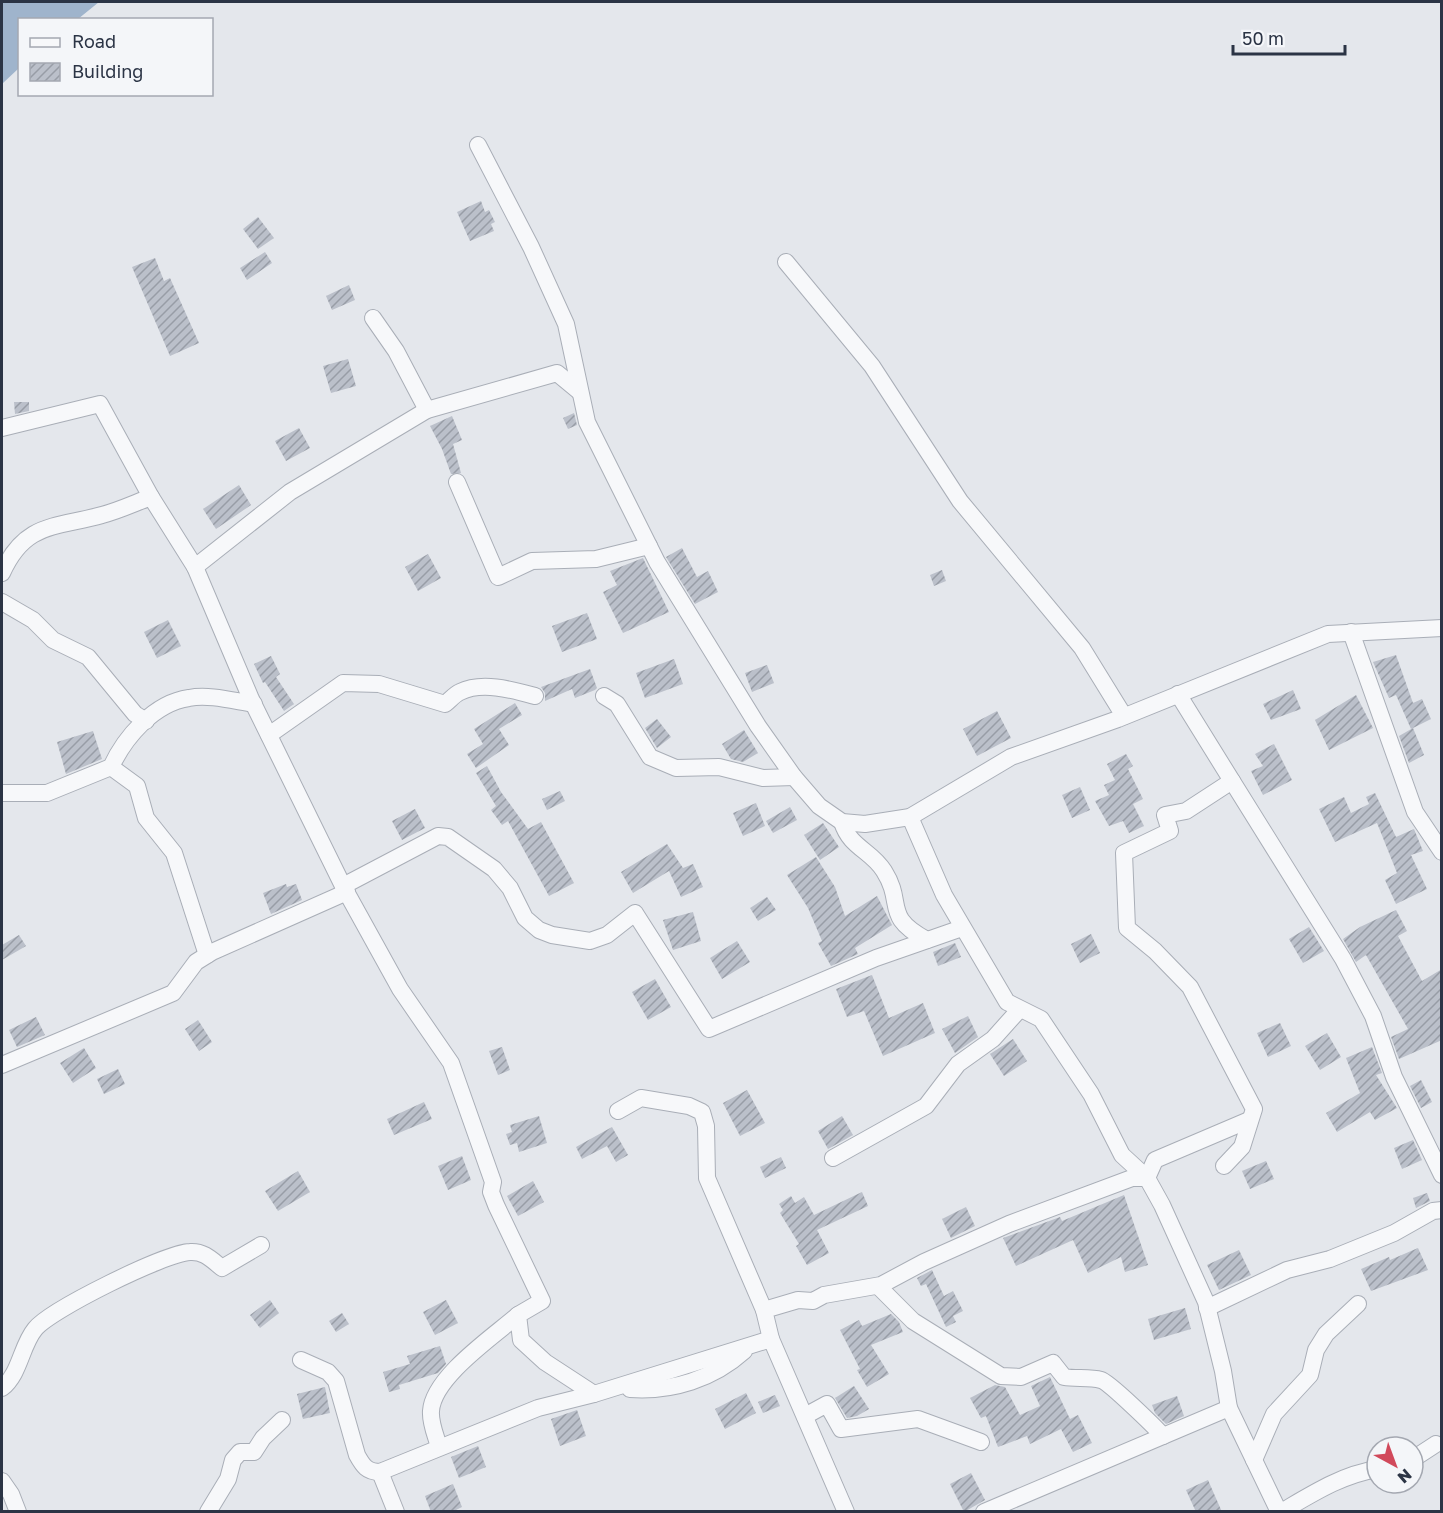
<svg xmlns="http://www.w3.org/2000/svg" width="1443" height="1513" font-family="'Golos Text',sans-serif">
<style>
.water{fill:#9fb4cc}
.building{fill:url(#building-hatch)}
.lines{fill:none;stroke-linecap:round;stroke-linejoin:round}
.minor-casing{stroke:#a9aeb7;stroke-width:18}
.minor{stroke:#f7f8fa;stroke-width:16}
</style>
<defs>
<pattern id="building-hatch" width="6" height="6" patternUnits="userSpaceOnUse" patternTransform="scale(1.5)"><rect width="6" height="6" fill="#bbc0ca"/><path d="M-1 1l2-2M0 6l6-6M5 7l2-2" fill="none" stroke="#989da6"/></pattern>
</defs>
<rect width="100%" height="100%" fill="#e4e7ec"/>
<!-- water -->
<path class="water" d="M2 2H99L78 19 20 20 19 68 2 84Z"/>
<!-- building -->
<g class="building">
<path d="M481 201 485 212 489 210 495 222 491 224 494 231 470 241 457 212Z"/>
<path d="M258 217 274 238 258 249 243 229Z"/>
<path d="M265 252 272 263 247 280 240 268Z"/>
<path d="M155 258 164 281 170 278 199 343 170 356 132 267Z"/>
<path d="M349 285 355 300 332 310 326 296Z"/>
<path d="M348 359 356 386 331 393 323 366Z"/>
<path d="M14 402H29V411L15 414Z"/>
<path d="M574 413 577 425 568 429 563 418Z"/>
<path d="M452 416 462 440 453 444 461 473 451 474 442 449 430 426Z"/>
<path d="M299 428 310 448 286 461 275 441Z"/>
<path d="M239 485 251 505 216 529 203 509Z"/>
<path d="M682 548 697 577 708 571 718 592 695 604 666 557Z"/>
<path d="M428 554 441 578 418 591 405 567Z"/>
<path d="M643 558 669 612 623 633 603 592 617 585 610 571Z"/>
<path d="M942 570 946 581 934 586 930 575Z"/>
<path d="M587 613 597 639 562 652 552 626Z"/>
<path d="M168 620 181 646 157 658 144 632Z"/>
<path d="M1396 655 1413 703 1422 699 1431 719 1411 729 1396 695 1389 698 1373 662Z"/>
<path d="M271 656 280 674 276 677 294 704 284 711 265 682 263 683 254 664Z"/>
<path d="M674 659 683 684 645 698 636 673Z"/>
<path d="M767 665 774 683 752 692 745 673Z"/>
<path d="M590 669 597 688 595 690 575 698 572 689 545 701V693L541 687Z"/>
<path d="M1293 690 1301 709 1271 720 1263 704Z"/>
<path d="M1356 695 1373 728 1329 750 1315 720Z"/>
<path d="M515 703 522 715 499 729 509 745 476 768 467 754 483 744 474 729Z"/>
<path d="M997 711 1011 738 977 756 963 729Z"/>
<path d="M657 719 671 737 657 748 645 728Z"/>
<path d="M1413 728 1424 755 1409 763 1399 736Z"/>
<path d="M744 730 758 753 743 762 731 759 722 744Z"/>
<path d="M93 731 102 759 66 774 57 742Z"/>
<path d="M1274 744 1292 780 1263 795 1251 771 1263 766 1255 754Z"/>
<path d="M1126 754 1133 766 1128 769 1143 799 1133 804 1144 826 1129 833 1123 821 1109 826 1095 801 1109 795 1104 785 1115 780 1107 764Z"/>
<path d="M487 766 501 792 528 829 541 822 574 883 549 896 508 821 502 825 491 810 496 806 476 773Z"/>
<path d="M1080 787 1090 810 1072 818 1062 795Z"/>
<path d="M560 791 565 801 547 810 542 799Z"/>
<path d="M1375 793 1396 837 1414 829 1423 851 1411 855 1427 889 1396 904 1385 880 1397 873 1377 823 1335 842 1319 809 1344 797 1351 813 1369 804 1366 797Z"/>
<path d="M756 803 765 826 743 836 733 813Z"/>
<path d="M790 807 797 820 773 833 766 821Z"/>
<path d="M415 809 425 828 402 840 392 821Z"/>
<path d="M823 823 839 847 820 860 804 835Z"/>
<path d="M667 844 683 868 693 864 703 887 681 897 669 871 633 893 621 872Z"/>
<path d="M816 857 835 887 845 916 877 896 892 925 855 948 858 954 831 966 818 943 822 941 808 908 787 875Z"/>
<path d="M286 884 287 887 296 884 302 900 271 914 263 893Z"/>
<path d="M767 897 776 910 758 921 750 908Z"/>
<path d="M1396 910 1407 931 1398 936 1422 981 1442 969V1040L1399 1059 1391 1037 1408 1029 1366 955 1356 962 1343 939 1360 927Z"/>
<path d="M693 912 701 941 673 950 663 920Z"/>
<path d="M1309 927 1324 951 1303 963 1289 939Z"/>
<path d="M1091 934 1100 953 1080 963 1071 944Z"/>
<path d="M19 935 26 946 2 960V945Z"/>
<path d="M737 941 750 962 722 979 710 958Z"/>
<path d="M955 943 961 957 938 966 933 952Z"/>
<path d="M872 975 889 1018 923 1003 935 1033 883 1056 864 1011 847 1017 836 989Z"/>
<path d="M655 979 671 1007 648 1020 632 992Z"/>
<path d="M968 1016 978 1037 955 1053 942 1029Z"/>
<path d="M36 1017 45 1035 17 1047 9 1030Z"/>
<path d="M198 1020 212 1042 199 1051 185 1029Z"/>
<path d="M1280 1023 1291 1046 1268 1057 1257 1033Z"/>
<path d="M1327 1033 1341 1057 1320 1070 1305 1046Z"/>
<path d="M1013 1039 1027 1061 1004 1076 990 1054Z"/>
<path d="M502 1047 510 1070 498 1075 489 1051Z"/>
<path d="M1372 1047 1382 1073 1376 1075 1397 1108 1375 1120 1370 1112 1337 1132 1326 1113 1360 1093 1346 1058Z"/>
<path d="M84 1048 96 1068 73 1083 60 1063Z"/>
<path d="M118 1069 125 1084 104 1094 97 1079Z"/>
<path d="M1421 1080 1432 1102 1421 1108 1410 1086Z"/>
<path d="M747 1090 765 1123 740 1136 723 1103Z"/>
<path d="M424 1102 432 1119 394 1135 387 1119Z"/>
<path d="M539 1116 547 1143 519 1152 517 1143 510 1145 506 1134 512 1132 510 1125Z"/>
<path d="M842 1116 853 1135 828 1149 818 1131Z"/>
<path d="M612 1127 628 1155 616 1162 607 1146 582 1159 576 1147Z"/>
<path d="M1413 1140 1422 1160 1402 1169 1394 1148Z"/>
<path d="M462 1156 471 1180 448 1190 438 1166Z"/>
<path d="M781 1157 786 1168 765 1178 760 1167Z"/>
<path d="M1266 1161 1274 1179 1250 1189 1242 1171Z"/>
<path d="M298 1171 310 1192 278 1211 265 1191Z"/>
<path d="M533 1181 544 1202 518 1216 507 1196Z"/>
<path d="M862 1192 868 1206 817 1230 829 1253 807 1265 796 1246 799 1244 780 1213 783 1210 779 1204 791 1196 795 1203 804 1197 814 1215Z"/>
<path d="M1427 1193 1430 1201 1416 1208 1413 1198Z"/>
<path d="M1124 1195 1148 1265 1125 1272 1121 1257 1088 1273 1073 1240 1016 1266 1003 1238 1060 1217 1062 1221Z"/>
<path d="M966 1207 975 1226 951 1238 942 1219Z"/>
<path d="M1418 1248 1428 1270 1371 1291 1361 1269 1389 1257 1390 1260Z"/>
<path d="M1239 1250 1251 1275 1219 1290 1207 1265Z"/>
<path d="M932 1270 944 1296 953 1291 963 1311 953 1316 956 1322 946 1327 926 1284 921 1286 917 1278Z"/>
<path d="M270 1300 279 1313 260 1328 250 1315Z"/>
<path d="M446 1300 458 1323 435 1335 423 1312Z"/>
<path d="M1185 1308 1191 1329 1154 1340 1148 1319Z"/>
<path d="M342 1313 349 1324 336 1332 329 1321Z"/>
<path d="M891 1314 899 1322 903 1332 871 1345 889 1374 867 1387 857 1370 860 1369 840 1330 859 1320 862 1326Z"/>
<path d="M440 1346 446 1364 438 1373 399 1385 400 1389 389 1392 383 1372 410 1364 407 1356Z"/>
<path d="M1050 1377 1070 1419 1078 1415 1092 1443 1073 1452 1061 1429 1030 1444 1027 1436 998 1447 986 1416 981 1418 970 1398 995 1385 1005 1387 1020 1415 1040 1406 1031 1386Z"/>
<path d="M854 1386 869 1409 857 1416 847 1418 835 1398Z"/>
<path d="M325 1387 330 1413 303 1419 297 1394Z"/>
<path d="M746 1393 756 1413 725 1429 715 1409Z"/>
<path d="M775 1395 780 1406 763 1413 758 1402Z"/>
<path d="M1177 1396 1184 1416 1166 1424 1155 1413 1152 1405Z"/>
<path d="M577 1410 586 1436 560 1446 551 1419Z"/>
<path d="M478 1446 486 1467 459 1478 451 1457Z"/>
<path d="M971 1473 985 1500 964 1512 950 1484Z"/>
<path d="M1208 1480 1222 1512H1196L1186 1490Z"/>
<path d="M453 1484 462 1507 452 1512H431L425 1496Z"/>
</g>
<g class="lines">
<!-- minor casing -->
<g class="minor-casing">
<g id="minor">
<path d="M478 145 531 247 566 324 587 422 657 562 758 726 794 777 819 806 842 822 865 824 910 817 1011 757 1118 719 1328 634 1442 628"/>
<path d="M786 262 872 366 960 501 1082 648 1124 716"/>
<path d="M373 318 396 351 427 410"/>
<path d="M2 428 100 404 151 497 195 567 251 699 343 886 400 989 451 1063 493 1182 491 1192 496 1205 542 1301 518 1315 521 1340 545 1362 594 1394 771 1339 846 1512"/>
<path d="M457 482 498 577 532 561 596 559 649 546"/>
<path d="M195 567 290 492 427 410 557 373 580 392"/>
<path d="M2 573C25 522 55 528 102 515 118 511 135 503 151 497"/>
<path d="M2 602 33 620 53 640 88 657 135 714 146 721"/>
<path d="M1351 632 1415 812 1442 852"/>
<path d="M1178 694 1232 781 1186 811 1165 815 1170 831 1124 853 1127 928 1155 951 1190 987 1254 1109 1242 1147 1224 1166"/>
<path d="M604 696 617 704 650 757 676 768 719 767 763 778 794 777"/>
<path d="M269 735 343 683 379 684 445 704C450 700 455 694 460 692 482 681 513 690 535 696"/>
<path d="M111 767 137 786 146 818 174 853 207 955"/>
<path d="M1232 781 1343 959 1373 1016 1394 1077 1442 1175"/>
<path d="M2 793H47L111 767C125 737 154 703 189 698 209 694 234 701 254 704"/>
<path d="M910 817 944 895 1007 1002 1041 1019 1091 1094 1122 1155 1147 1178 1162 1205 1206 1302 1223 1371 1229 1408 1279 1512"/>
<path d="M842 822C850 848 871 850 884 871 905 904 882 916 927 940"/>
<path d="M343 886 438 836 448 837 494 869 510 888 525 918 539 930 552 935 590 941 607 935 635 913 709 1029 876 958 962 928"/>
<path d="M2 1065 173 993 196 962 212 952 347 892"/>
<path d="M618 1111 641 1098 689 1106 702 1112 706 1126 707 1178 764 1310"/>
<path d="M833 1158 926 1106 958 1064 993 1039 1019 1010"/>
<path d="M878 1286 913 1321 1001 1376 1021 1377 1053 1363 1064 1377C1075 1379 1090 1377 1101 1380 1109 1382 1155 1427 1163 1436"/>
<path d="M1207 1308 1287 1270 1330 1259 1394 1233 1433 1211 1442 1210"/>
<path d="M771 1339 764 1310 798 1300 813 1301 824 1295 881 1285 924 1262 1009 1224 1132 1178H1147L1155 1160 1249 1120"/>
<path d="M301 1360 328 1372 336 1381 357 1455C363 1466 367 1472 380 1472L538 1408 594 1394"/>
<path d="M2 1388C20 1374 21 1346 35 1329 50 1310 165 1253 190 1252 204 1251 212 1260 222 1268L261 1245"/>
<path d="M630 1389C672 1392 713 1379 744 1351"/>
<path d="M805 1416 827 1404 841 1429 918 1419 981 1442"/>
<path d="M439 1447C436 1436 430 1423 431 1411 433 1377 494 1336 518 1315"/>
<path d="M1413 1459 1436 1444"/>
<path d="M1254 1460 1274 1414 1310 1375 1316 1350 1326 1334 1358 1304"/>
<path d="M380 1472 396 1512"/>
<path d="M2 1481 11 1494 18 1512"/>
<path d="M208 1512 228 1479 233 1460 240 1452H254L263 1438 282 1420"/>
<path d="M984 1512 1229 1408"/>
<path d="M1281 1512C1312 1494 1341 1475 1377 1469"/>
</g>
</g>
<!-- minor -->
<use href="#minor" class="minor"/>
</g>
<!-- border -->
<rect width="1443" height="1513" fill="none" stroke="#2b3445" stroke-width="6"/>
<!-- legend -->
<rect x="18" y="18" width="195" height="78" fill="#f4f6f9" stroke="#a4a8b1" stroke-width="1.5"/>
<rect x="30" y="38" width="30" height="9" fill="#f7f8fa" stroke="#a4a8b1" stroke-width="1.5"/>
<text x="72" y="48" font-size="18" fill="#2b3445">Road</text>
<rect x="30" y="63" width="30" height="18" fill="url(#building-hatch)" stroke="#a4a8b1" stroke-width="1.5"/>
<text x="72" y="78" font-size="18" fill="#2b3445">Building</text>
<!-- north arrow -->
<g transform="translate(1395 1465) rotate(139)"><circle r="28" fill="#f4f6f9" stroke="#a4a8b1" stroke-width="1.5"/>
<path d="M0-4.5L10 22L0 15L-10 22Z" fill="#d1495b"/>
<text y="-9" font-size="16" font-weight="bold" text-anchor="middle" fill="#2b3445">N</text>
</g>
<!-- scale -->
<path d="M1233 45v9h112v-9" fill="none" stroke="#2b3445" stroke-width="3"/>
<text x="1242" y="45" font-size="18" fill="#2b3445" stroke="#f4f6f9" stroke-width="4.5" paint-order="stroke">50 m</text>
</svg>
